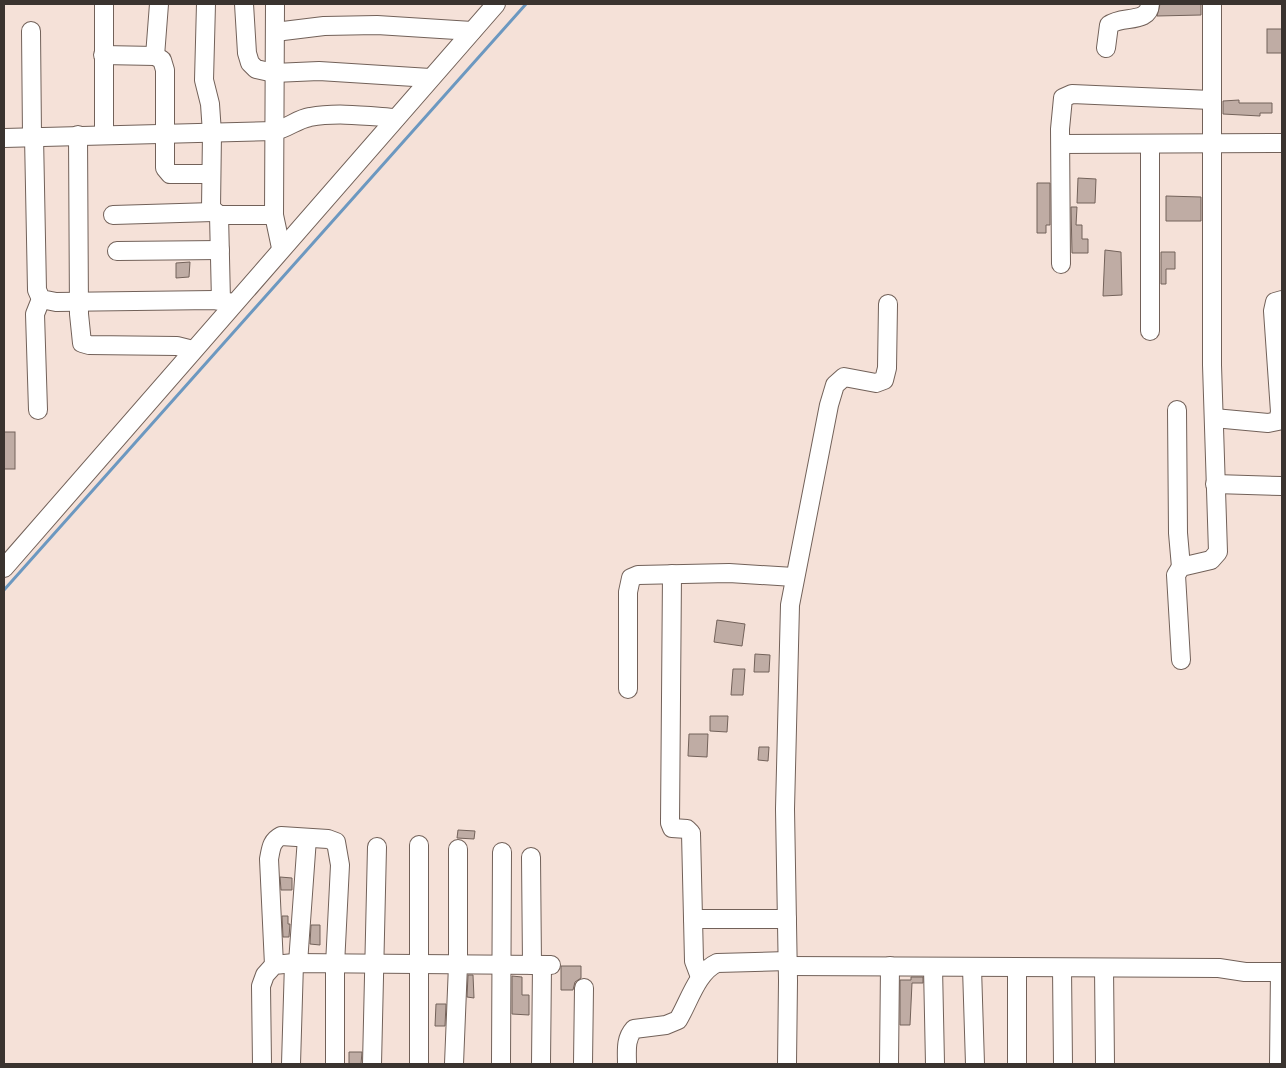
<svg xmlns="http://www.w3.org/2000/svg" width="1286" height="1068" font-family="Barlow,sans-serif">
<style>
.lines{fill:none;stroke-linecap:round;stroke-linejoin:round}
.stream{stroke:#6c98c0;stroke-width:3}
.building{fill:#bfaca4;stroke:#73625a}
.minor-casing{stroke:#726159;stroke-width:20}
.minor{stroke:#fff;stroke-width:18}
</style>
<rect width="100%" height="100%" fill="#f5e1d8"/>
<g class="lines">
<!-- stream -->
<path class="stream" d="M4 590 526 4"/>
</g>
<!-- building -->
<g class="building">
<path d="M1160 4H1201V15L1157 16Z"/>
<rect x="1267" y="29" width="15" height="24"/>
<path d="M1239 100V103H1272V113H1260V116L1223 114V101Z"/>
<path d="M1078 178 1096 179 1095 203H1077Z"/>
<path d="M1037 183H1050V225H1046V233H1037Z"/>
<path d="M1166 196 1201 197V221H1166Z"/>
<path d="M1071 207H1077L1076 225H1082V239H1088V253H1072Z"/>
<path d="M1105 250 1121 252 1122 295 1103 296Z"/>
<path d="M1161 252H1175V269H1166V284H1161Z"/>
<path d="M190 262 189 277 176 278V263Z"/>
<rect x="4" y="432" width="11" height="37"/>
<path d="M717 620 745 624 742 646 714 642Z"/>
<path d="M755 654 770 655 769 672H754Z"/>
<path d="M733 669H745L743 695H731Z"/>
<path d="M710 716H728L727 732 710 731Z"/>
<path d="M689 734H708L707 757 688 756Z"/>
<path d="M759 747H769L768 761 758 760Z"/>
<path d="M458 830 475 831 474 839 457 838Z"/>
<path d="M280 877 292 878V890H281Z"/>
<path d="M282 916H288V924H290L289 937H283Z"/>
<path d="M311 925H320V945L310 944Z"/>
<path d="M561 966H581V978L575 982 573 990H561Z"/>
<path d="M468 975H473L474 998 467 997Z"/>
<path d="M512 976 522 977V995H529V1015L512 1014Z"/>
<path d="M911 977H923V983H912L910 1025H900V980H911Z"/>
<path d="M436 1004H446L445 1026H435Z"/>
<path d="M349 1052H362L361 1064H349Z"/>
</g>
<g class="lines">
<!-- minor casing -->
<g class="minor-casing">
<g id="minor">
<path d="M104 4V135"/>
<path d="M206 4 204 80 210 104 212 133 211 208 219 215H274"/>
<path d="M244 4 247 53 250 63 256 69 274 73 319 71 430 78"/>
<path d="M275 4 274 215 281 248"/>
<path d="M31 31 32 136"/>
<path d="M275 32 324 26 377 25 472 31"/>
<path d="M1106 48 1109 25C1122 15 1149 24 1150 4"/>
<path d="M103 55 155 56 162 60 165 70V168L170 174H211"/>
<path d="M155 56 159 4"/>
<path d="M78 135 79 314 82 343 89 345 177 346 193 350"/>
<path d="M34 136 37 290 41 299 56 302 214 300 233 303"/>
<path d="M4 138 274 131C287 129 297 119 310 117 337 112 368 116 396 118"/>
<path d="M1061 144 1282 143"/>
<path d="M113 215 213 212"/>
<path d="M219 215 221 301"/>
<path d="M117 251 220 250"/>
<path d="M1061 264 1060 129 1063 98 1072 94 1211 100"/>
<path d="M1150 331V144"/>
<path d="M38 410 35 314 41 299"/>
<path d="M1177 410 1178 533 1181 567"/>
<path d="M1214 418 1268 423 1278 421 1280 412 1273 311 1275 302 1282 300"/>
<path d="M1215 484 1282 486"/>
<path d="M4 568 496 4"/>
<path d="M672 574 670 823 672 828 687 829 691 833 694 961 700 977"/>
<path d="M1181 660 1176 575 1181 567 1211 560 1218 552 1212 365V4"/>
<path d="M628 689V592L631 578 638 575 729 573 794 577"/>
<path d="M531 857 532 965"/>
<path d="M693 919H787"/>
<path d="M298 963 307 838"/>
<path d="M274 965 269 859C271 849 271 841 281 836L328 839 336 842 340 865 335 965V1064"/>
<path d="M788 966 1219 968 1245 972H1282"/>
<path d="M933 967 935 1064"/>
<path d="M972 968 975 1064"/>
<path d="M1062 968 1063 1064"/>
<path d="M1104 968 1105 1064"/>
<path d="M1017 969V1064"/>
<path d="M262 1064 261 986 265 975 274 965 294 963 551 965"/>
<path d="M291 1064 294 963"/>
<path d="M372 1064 377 847"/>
<path d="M419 1064V845"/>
<path d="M454 1064 458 965V849"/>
<path d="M501 1064 502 852"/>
<path d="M541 1064 542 965"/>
<path d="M583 1064 584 988"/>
<path d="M627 1064C627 1051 625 1039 634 1029L666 1025 678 1020C689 1002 697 972 717 963L788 961"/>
<path d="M787 1064 788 981 785 809 790 605 829 405 835 385 844 377 876 383 884 380 887 368 888 304"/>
<path d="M889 1064 890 966"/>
<path d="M1279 1064 1280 972"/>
</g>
</g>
<!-- minor -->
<use href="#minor" class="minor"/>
</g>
<!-- border -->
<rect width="1286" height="1068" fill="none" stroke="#3a332f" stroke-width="10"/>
</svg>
